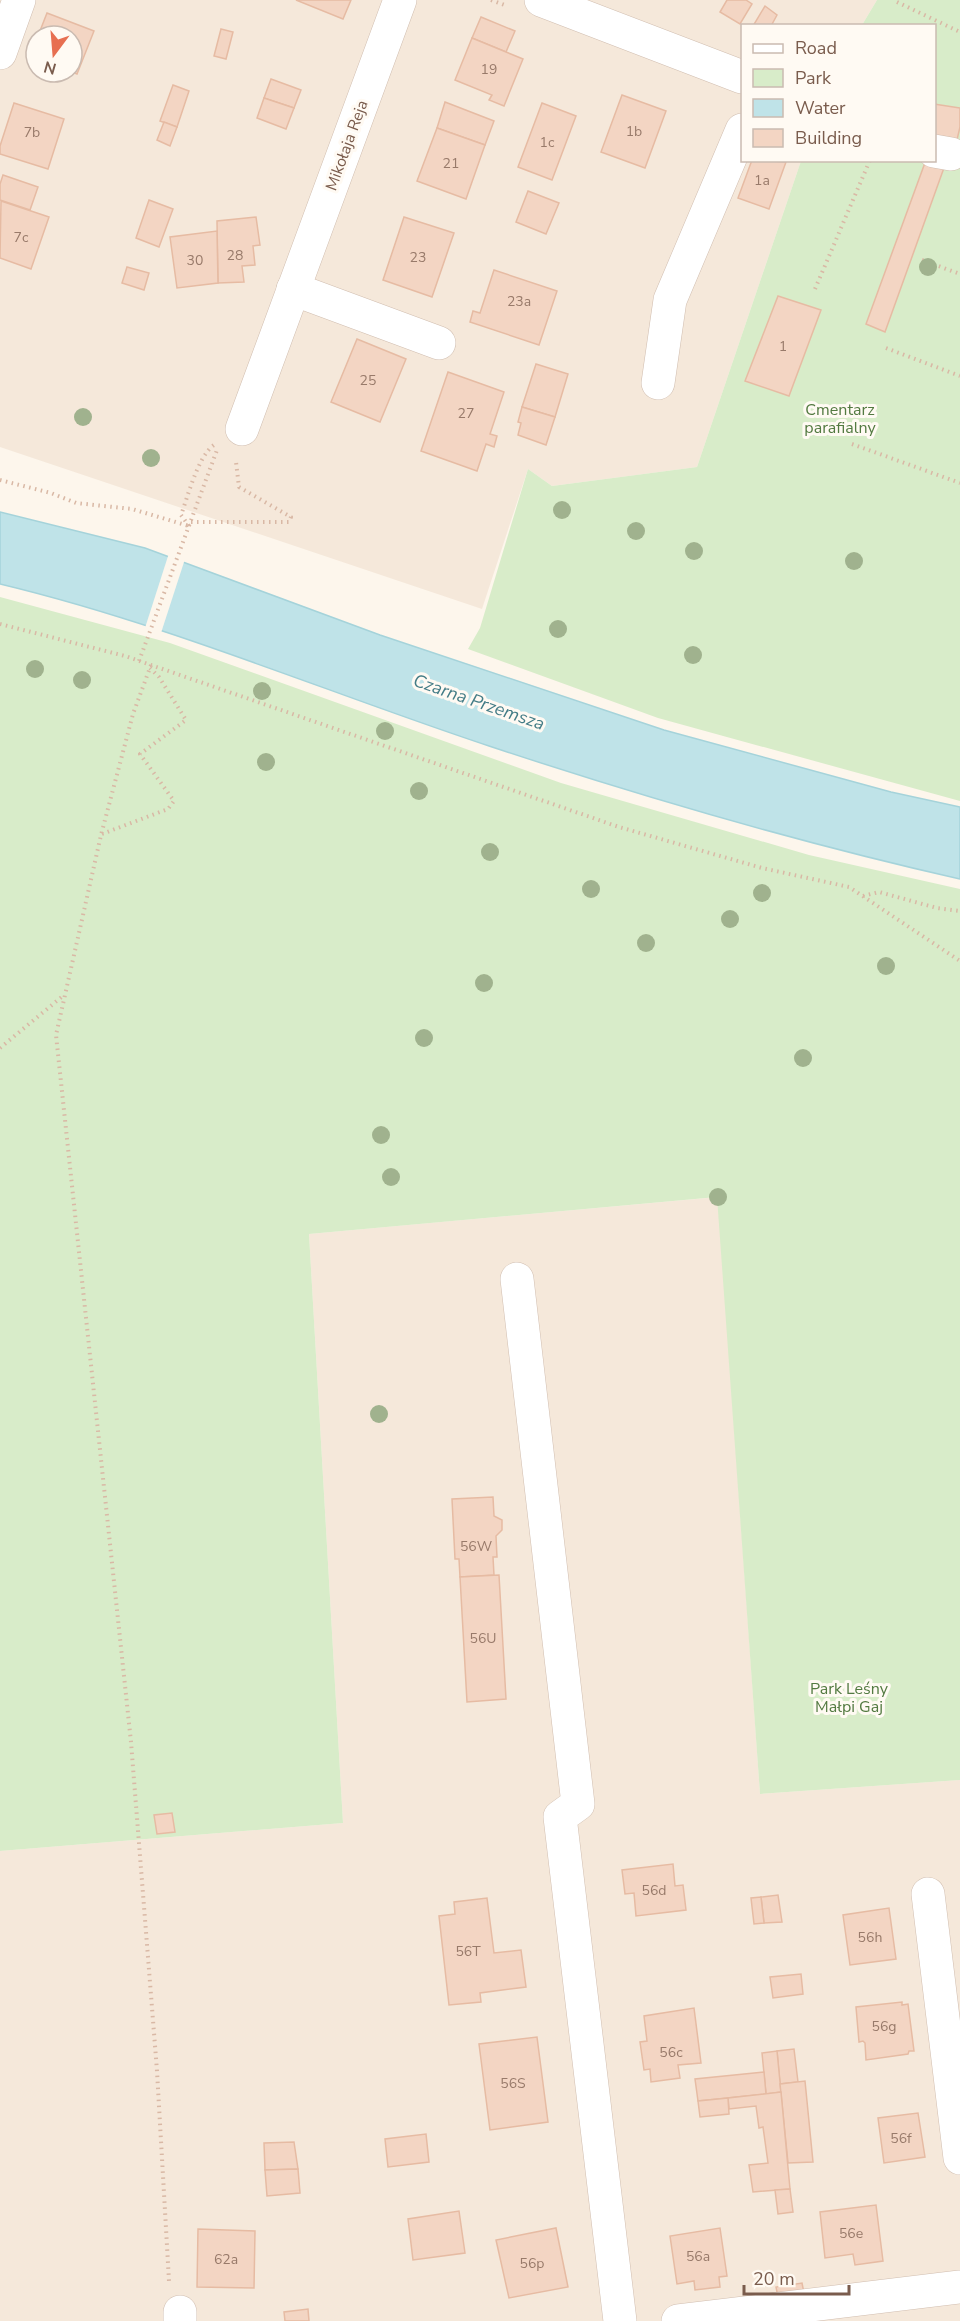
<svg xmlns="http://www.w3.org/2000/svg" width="960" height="2321" font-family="'Nunito Sans',sans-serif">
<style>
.residential{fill:#f5e8da;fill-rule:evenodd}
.green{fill:#d8ecc9}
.water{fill:#bfe3e8;stroke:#a5d3da;stroke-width:1.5}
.pier{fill:#fdf6ec}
.building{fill:#f3d5c3;stroke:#e6bba3;stroke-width:1.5}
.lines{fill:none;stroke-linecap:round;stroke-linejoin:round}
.minor-casing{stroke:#d1beb0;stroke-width:34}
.path{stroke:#d9b8a5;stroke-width:4;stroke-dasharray:1.5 4.5;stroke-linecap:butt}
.minor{stroke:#fff;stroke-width:33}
.tree{fill:#a0b28e}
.labels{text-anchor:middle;stroke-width:6;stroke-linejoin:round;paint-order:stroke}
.number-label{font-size:14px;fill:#987a6a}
.street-label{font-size:16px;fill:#7a5c4d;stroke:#fffaf3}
.park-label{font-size:16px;fill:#537a41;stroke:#fffaf3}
.water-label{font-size:18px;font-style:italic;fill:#437c86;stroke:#fffaf3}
</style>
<rect width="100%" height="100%" fill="#fdf6ec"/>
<!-- residential -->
<g class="residential">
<path d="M0 0H877L862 25 742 26V160L801 161 697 467 552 486 528 469 482 609 0 447ZM36 36H72V72H36Z"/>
<path d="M718 1197 760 1794 960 1780V2321H0V1851L343 1823 309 1234Z"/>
</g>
<!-- green -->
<g class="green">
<path d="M877 0H960V801L658 718 468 649 480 628 528 469 552 486 697 467 801 161 934 160V26L862 25Z"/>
<path d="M0 597 170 643 561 783 809 855 960 889V1780L760 1794 717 1197 309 1234 343 1823 0 1851Z"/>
</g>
<!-- water -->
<path class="water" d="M0 512 145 548 380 635 664 730 891 792 960 807V879C801 843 643 797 489 746 326 692 167 624 0 584Z"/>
<!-- pier -->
<path class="pier" d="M169 553 185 559 161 633 145 628Z"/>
<!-- building -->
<g class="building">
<path d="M296 0H351L343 19Z"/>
<path d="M727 0H746L752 4 740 24 720 12Z"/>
<path d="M765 6 777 15 771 26H753Z"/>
<path d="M47 13 94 31 77 74 72 72V36H38Z"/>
<path d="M481 17 515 31 506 52 472 38Z"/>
<path d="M221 29 233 32 226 59 214 56Z"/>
<path d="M472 38 523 59 504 106 489 100 492 95 455 80Z"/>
<path d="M271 79 301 90 294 108 264 98Z"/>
<path d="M173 85 189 91 177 127 160 121Z"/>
<path d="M622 95 666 111 645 168 601 152Z"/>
<path d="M264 98 294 108 286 129 257 118Z"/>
<path d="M445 102 494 121 485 145 437 128Z"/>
<path d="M14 103 64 119 48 169 0 154V146Z"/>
<path d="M542 103 576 116 552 180 518 167Z"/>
<path d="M934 104 960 108V127L956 144 934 139Z"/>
<path d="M164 122 177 127 170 146 157 140Z"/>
<path d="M437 128 485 145 466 199 417 181Z"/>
<path d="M752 160 786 162 769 209 738 198Z"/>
<path d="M926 160 945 165 885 332 866 324Z"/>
<path d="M3 175 38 187 30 210 0 200V184Z"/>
<path d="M528 191 559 203 546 234 516 222Z"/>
<path d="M149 200 173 209 159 247 136 238Z"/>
<path d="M1 201 49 217 31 269 0 258Z"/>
<path d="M256 217 260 245 253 246 255 265 242 266 244 282 218 283 217 221Z"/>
<path d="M404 217 454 233 432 297 383 280Z"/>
<path d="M217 231 218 283 177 288 170 237Z"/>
<path d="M127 267 149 273 144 290 122 283Z"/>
<path d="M494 270 557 291 539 345 470 322 473 311 480 313Z"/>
<path d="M778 296 821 310 789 396 745 381Z"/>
<path d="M357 339 406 359 380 422 331 402Z"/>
<path d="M536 364 568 374 555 417 522 407Z"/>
<path d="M448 372 504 392 490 434 497 436 494 447 486 444 477 471 421 451Z"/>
<path d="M522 407 555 417 546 445 518 435 521 423 518 422Z"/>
<path d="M493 1497 494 1516 502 1520V1530L496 1536 497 1557H493L494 1575 460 1577 459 1559H455L452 1499Z"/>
<path d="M499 1575 506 1699 467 1702 460 1577Z"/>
<path d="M172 1813 175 1832 157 1834 154 1815Z"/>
<path d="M673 1864 675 1886 683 1885 686 1910 636 1916 634 1893 625 1894 622 1870Z"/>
<path d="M778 1895 782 1922 764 1923 761 1897Z"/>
<path d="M761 1897 764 1923 754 1924 751 1898Z"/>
<path d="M487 1898 494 1953 521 1950 526 1987 480 1993 481 2002 449 2005 439 1916 455 1914 454 1902Z"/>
<path d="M889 1908 896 1959 850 1965 843 1915Z"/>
<path d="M801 1974 803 1994 773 1998 770 1977Z"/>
<path d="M902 2002V2005L908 2004 914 2051H909L908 2054 866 2060 865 2043 863 2041 859 2042 856 2007Z"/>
<path d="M694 2008 701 2063 678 2065 680 2078 651 2082 650 2069 644 2070 640 2042 647 2041 644 2016Z"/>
<path d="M537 2037 548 2122 490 2130 479 2044Z"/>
<path d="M794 2049 798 2082 780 2084 777 2051Z"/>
<path d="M777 2051 781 2092 766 2094 762 2053Z"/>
<path d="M764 2072 766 2094 698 2101 695 2079Z"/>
<path d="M805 2081 813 2162 788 2163 780 2084Z"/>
<path d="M781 2092 790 2189 753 2192 749 2165 768 2163 763 2127 759 2128 756 2106 729 2109 728 2098Z"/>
<path d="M728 2098 729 2114 700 2117 698 2101Z"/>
<path d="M918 2113 925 2157 884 2163 878 2118Z"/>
<path d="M426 2134 429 2162 388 2167 385 2139Z"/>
<path d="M294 2142 298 2169 265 2170 264 2143Z"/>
<path d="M298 2169 300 2193 267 2196 265 2170Z"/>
<path d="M790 2189 793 2212 778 2214 775 2190Z"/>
<path d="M876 2205 883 2261 855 2265 853 2254 825 2258 820 2212Z"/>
<path d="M459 2211 465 2253 413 2260 408 2219Z"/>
<path d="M556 2228 568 2287 509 2298 496 2240Z"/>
<path d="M720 2228 727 2276 719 2277 720 2287 695 2290 694 2281 677 2284 670 2236Z"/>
<path d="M198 2229 255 2231 254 2288 197 2287Z"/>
<path d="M802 2283 805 2298 779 2302 776 2287Z"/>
<path d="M308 2309 309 2321H285L284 2312Z"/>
</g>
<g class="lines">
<!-- minor casing -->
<g class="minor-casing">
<g id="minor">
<path d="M541 0 742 77"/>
<path d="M0 53 19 0"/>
<path d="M934 151 951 154"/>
<path d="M293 289 439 343"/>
<path d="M658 383 670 300 742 130"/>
<path d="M242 429 400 0"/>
<path d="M517 1279 578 1804 560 1817 620 2321"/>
<path d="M928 1894 960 2158"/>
<path d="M180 2312V2321"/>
<path d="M678 2321 960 2287"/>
</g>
</g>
<!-- path -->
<g class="path">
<path d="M491 0 507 6"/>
<path d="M897 2 960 32"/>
<path d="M922 260 960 274"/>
<path d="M815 289 870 160"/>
<path d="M886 348 960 376"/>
<path d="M852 444 960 483"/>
<path d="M0 480 51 493 76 503 132 509 189 526"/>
<path d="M191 522H289L291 517 239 487 236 462"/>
<path d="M189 526 181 515C188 496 198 456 214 445"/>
<path d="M0 624 125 656 619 827 762 868 849 887 960 961"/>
<path d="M139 661 217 450"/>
<path d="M151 665 133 714 101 835 56 1035 131 1742 157 2071 169 2281"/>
<path d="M102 834 168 809 174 801 140 754 186 720 159 677 150 668"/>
<path d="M863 896 879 892 937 908 960 911"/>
<path d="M0 1048 64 995"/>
</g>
<!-- minor -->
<use href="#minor" class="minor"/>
</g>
<!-- trees -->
<g class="tree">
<circle cx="928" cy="267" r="9"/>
<circle cx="83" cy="417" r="9"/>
<circle cx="151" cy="458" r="9"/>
<circle cx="562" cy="510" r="9"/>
<circle cx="636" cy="531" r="9"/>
<circle cx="694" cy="551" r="9"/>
<circle cx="854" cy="561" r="9"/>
<circle cx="558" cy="629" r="9"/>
<circle cx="693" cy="655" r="9"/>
<circle cx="35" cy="669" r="9"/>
<circle cx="82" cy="680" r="9"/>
<circle cx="262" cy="691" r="9"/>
<circle cx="385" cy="731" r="9"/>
<circle cx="266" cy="762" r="9"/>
<circle cx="419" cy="791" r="9"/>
<circle cx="490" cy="852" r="9"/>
<circle cx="591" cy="889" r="9"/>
<circle cx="762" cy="893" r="9"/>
<circle cx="730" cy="919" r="9"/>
<circle cx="646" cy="943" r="9"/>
<circle cx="886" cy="966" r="9"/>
<circle cx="484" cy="983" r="9"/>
<circle cx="424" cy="1038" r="9"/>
<circle cx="803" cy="1058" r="9"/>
<circle cx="381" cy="1135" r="9"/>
<circle cx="391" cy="1177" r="9"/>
<circle cx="718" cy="1197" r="9"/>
<circle cx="379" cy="1414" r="9"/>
</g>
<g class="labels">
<!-- number labels -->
<g class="number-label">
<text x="489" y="74">19</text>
<text x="634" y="136">1b</text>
<text x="32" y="137">7b</text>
<text x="547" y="147">1c</text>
<text x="451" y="168">21</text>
<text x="762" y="185">1a</text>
<text x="21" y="242">7c</text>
<text x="235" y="260">28</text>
<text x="418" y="262">23</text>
<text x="195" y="265">30</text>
<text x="519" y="306">23a</text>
<text x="783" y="351">1</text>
<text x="368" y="385">25</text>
<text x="466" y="418">27</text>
<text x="476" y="1551">56W</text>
<text x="483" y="1643">56U</text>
<text x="654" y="1895">56d</text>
<text x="870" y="1942">56h</text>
<text x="468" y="1956">56T</text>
<text x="884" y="2031">56g</text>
<text x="671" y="2057">56c</text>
<text x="513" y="2088">56S</text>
<text x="901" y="2143">56f</text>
<text x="851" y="2238">56e</text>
<text x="698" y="2261">56a</text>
<text x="226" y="2264">62a</text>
<text x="532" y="2268">56p</text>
</g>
<!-- street labels -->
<g class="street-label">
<text transform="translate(346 145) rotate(-70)" y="6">Mikołaja Reja</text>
</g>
<!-- park labels -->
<g class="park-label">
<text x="840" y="415">Cmentarz<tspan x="840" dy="18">parafialny</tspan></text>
<text x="849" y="1694">Park Leśny<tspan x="849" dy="18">Małpi Gaj</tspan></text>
</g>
<!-- water labels -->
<g class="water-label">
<text transform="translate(479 702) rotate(19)" y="6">Czarna Przemsza</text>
</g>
</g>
<!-- legend -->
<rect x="741" y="24" width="195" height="138" fill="#fffaf3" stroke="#cabbb1" stroke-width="1.5"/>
<rect x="753" y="44" width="30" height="9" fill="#ffffff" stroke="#cabbb1" stroke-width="1.5"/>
<text x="795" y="54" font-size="18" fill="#7a5c4d">Road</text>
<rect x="753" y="69" width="30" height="18" fill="#d8ecc9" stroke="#cabbb1" stroke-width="1.5"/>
<text x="795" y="84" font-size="18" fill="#7a5c4d">Park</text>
<rect x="753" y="99" width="30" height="18" fill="#bfe3e8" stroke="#cabbb1" stroke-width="1.5"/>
<text x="795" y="114" font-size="18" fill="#7a5c4d">Water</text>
<rect x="753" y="129" width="30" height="18" fill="#f3d5c3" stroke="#cabbb1" stroke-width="1.5"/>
<text x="795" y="144" font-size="18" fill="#7a5c4d">Building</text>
<!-- north arrow -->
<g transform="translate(54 54) rotate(196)"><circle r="28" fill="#fffaf3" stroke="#cabbb1" stroke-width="1.5"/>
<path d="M0-4.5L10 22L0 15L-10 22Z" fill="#e76f51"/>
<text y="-9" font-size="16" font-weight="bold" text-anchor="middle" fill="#7a5c4d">N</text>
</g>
<!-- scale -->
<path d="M744 2285v9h105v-9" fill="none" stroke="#7a5c4d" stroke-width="3"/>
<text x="753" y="2285" font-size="18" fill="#7a5c4d" stroke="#fffaf3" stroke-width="4.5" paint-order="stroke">20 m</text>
</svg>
